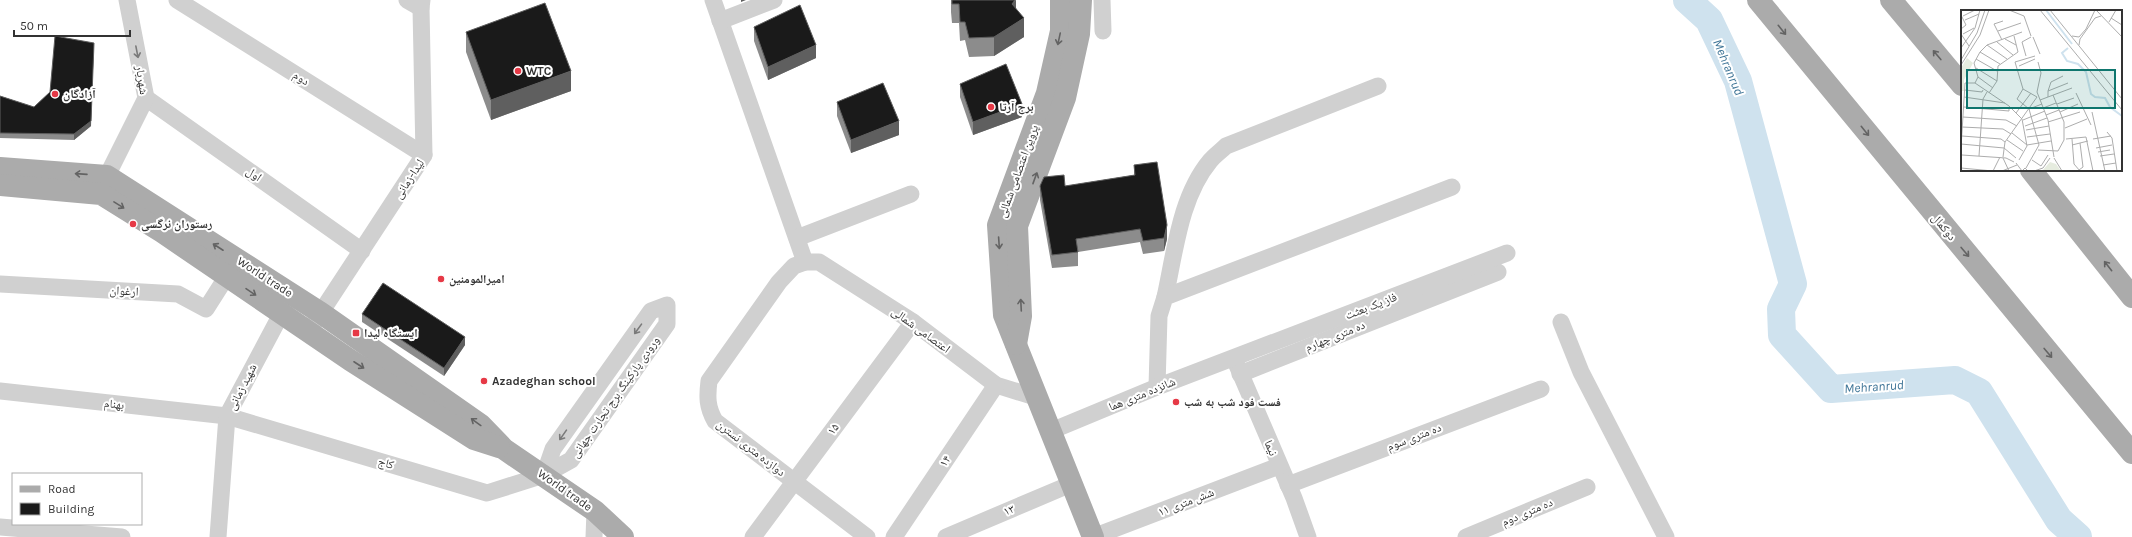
<svg xmlns="http://www.w3.org/2000/svg" width="2132" height="537" font-family="Karla,'Noto Naskh Arabic',sans-serif">
<style>
.lines{fill:none;stroke-linecap:round;stroke-linejoin:round}
.river{stroke:#cfe2ee;stroke-width:28}
.minor{stroke:#d0d0d0;stroke-width:17}
.major{stroke:#ababab;stroke-width:22}
.wall{fill:#8c8c8c}
.shaded-wall{fill:#5f5f5f}
.building{fill:#1a1a1a;stroke:#5f5f5f}
.oneway{stroke:#636363}
.oneway2{stroke:#7a7a7a}
.poi-dot{fill:#e63946;stroke:#fff;stroke-width:1.5}
.labels{text-anchor:middle;stroke-width:4;stroke-linejoin:round;paint-order:stroke}
.poi-label{font-size:12px;font-weight:bold;fill:#333;stroke:#fff;text-anchor:start}
.street-label{font-size:12px;fill:#333;stroke:#fff}
.water-label{font-size:13px;font-style:italic;fill:#3f7597;stroke:#fff}
.inset-river{fill:none;stroke:#cfe2ee;stroke-width:2}
.inset-road{fill:none;stroke:#adadad;stroke-width:1}
.view{fill:#0f766e;fill-opacity:0.15;stroke:#0f766e;stroke-width:2}
.inset-edge{fill:none;stroke:#333;stroke-width:2}
</style>
<rect width="100%" height="100%" fill="#fff"/>
<g class="lines">
<!-- river -->
<path class="river" d="M1687 0 1709 20 1738 81 1793 284 1781 309 1782 335 1831 389 1955 380 1979 392 2059 520 2078 537"/>
<!-- minor -->
<g class="minor">
<path d="M177 0 424 155"/>
<path d="M407 0 421 8"/>
<path d="M713 0 805 262"/>
<path d="M1102 0 1103 31"/>
<path d="M720 21 774 0"/>
<path d="M146 98 362 251"/>
<path d="M103 188 107 176 146 98 127 0"/>
<path d="M797 238 911 194"/>
<path d="M0 284 178 294 206 309 227 276"/>
<path d="M1165 297C1175 252 1180 197 1210 161 1215 155 1221 151 1226 146L1378 86"/>
<path d="M1561 322 1581 372 1666 537"/>
<path d="M314 323 424 155 421 8 422 0"/>
<path d="M1236 363 1294 498 1308 537"/>
<path d="M1240 374 1498 272"/>
<path d="M1157 387 1159 316 1165 297 1452 187"/>
<path d="M0 391 227 416 487 493 544 475 571 460 667 324V305L651 311 553 449 544 475"/>
<path d="M1051 431 1157 387 1507 253"/>
<path d="M1288 485 1541 389"/>
<path d="M0 527 122 537"/>
<path d="M218 537 227 416 287 303"/>
<path d="M594 537 595 511"/>
<path d="M753 537 913 322"/>
<path d="M867 537 715 421C707 407 707 397 709 381L779 282 794 266 805 262H819L913 322 996 385 1038 398"/>
<path d="M894 537 996 385"/>
<path d="M946 537 1071 484"/>
<path d="M1093 537 1279 466"/>
<path d="M1466 537 1587 487"/>
</g>
<!-- major -->
<g class="major">
<path d="M1061 0V31L1047 93 998 225 1004 315 1093 537"/>
<path d="M1758 0 2132 453"/>
<path d="M1891 0 1962 85"/>
<path d="M0 168 107 176 321 313 481 425 504 449 595 511 623 537"/>
<path d="M2031 170 2132 297"/>
<path d="M0 185 101 194 162 232 350 360 474 439 499 447"/>
<path d="M1016 344 1021 316 1017 226 1065 98 1079 34 1081 0"/>
</g>
</g>
<!-- wall -->
<g class="wall">
<path d="M951 0H1016V8L1024 37 994 56 969 57 965 40 960 41 959 23H952L951 12Z"/>
<path d="M754 27 816 58 768 80 754 41Z"/>
<path d="M466 32 571 91 491 120 466 52Z"/>
<path d="M960 84 1022 117 973 135 960 97Z"/>
<path d="M50 92 91 126 74 140 0 138V96L34 107Z"/>
<path d="M837 102 899 135 851 153 837 116Z"/>
<path d="M1134 165 1167 239 1164 251 1143 254 1140 242 1078 252V266L1052 268 1040 200V186H1065L1134 175Z"/>
<path d="M362 314 465 345 444 376 362 322Z"/>
</g>
<!-- shaded-wall -->
<g class="shaded-wall">
<path d="M741 0H746L741 2Z"/>
<path d="M1016 0V18L1012 4Z"/>
<path d="M1024 18V37L994 56V37Z"/>
<path d="M94 43 91 126 74 140V134Z"/>
<path d="M816 45V58L768 80V67Z"/>
<path d="M571 71V91L491 120V100Z"/>
<path d="M1022 104V117L973 135V122Z"/>
<path d="M899 121V135L851 153V140Z"/>
<path d="M1167 225V239L1164 251V238Z"/>
<path d="M465 337V345L444 376V368Z"/>
</g>
<!-- building -->
<g class="building">
<path d="M952 0H1015L1012 4 1024 18 994 37 969 38 965 22H960L959 4H952Z"/>
<path d="M545 3 571 71 491 100 466 32Z"/>
<path d="M800 5 816 45 768 67 754 27Z"/>
<path d="M55 36 94 43 91 121 74 134 0 133V96L34 107 50 92Z"/>
<path d="M1006 64 1022 104 973 122 960 84Z"/>
<path d="M883 83 899 121 851 140 837 102Z"/>
<path d="M1157 162 1167 225 1164 238 1143 241 1140 229 1076 239 1078 252 1052 255 1040 186 1044 177 1064 175 1065 186 1135 175 1134 165Z"/>
<path d="M383 283 465 337 444 368 362 314Z"/>
</g>
<!-- one-way arrows -->
<defs><path id="oneway-shaft" d="M-6 0H5M1.5-3L5.5 0L1.5 3" fill="none" stroke-width="1.6" stroke-linecap="round" stroke-linejoin="round"/></defs>
<g class="oneway">
<use href="#oneway-shaft" transform="translate(1782 30) rotate(51)"/>
<use href="#oneway-shaft" transform="translate(1059 39) rotate(102)"/>
<use href="#oneway-shaft" transform="translate(1937 55) rotate(-130)"/>
<use href="#oneway-shaft" transform="translate(1865 131) rotate(51)"/>
<use href="#oneway-shaft" transform="translate(81 174) rotate(-176)"/>
<use href="#oneway-shaft" transform="translate(1035 178) rotate(-70)"/>
<use href="#oneway-shaft" transform="translate(119 205) rotate(32)"/>
<use href="#oneway-shaft" transform="translate(999 243) rotate(86)"/>
<use href="#oneway-shaft" transform="translate(218 247) rotate(-147)"/>
<use href="#oneway-shaft" transform="translate(1965 252) rotate(50)"/>
<use href="#oneway-shaft" transform="translate(2108 266) rotate(-128)"/>
<use href="#oneway-shaft" transform="translate(251 292) rotate(34)"/>
<use href="#oneway-shaft" transform="translate(1021 305) rotate(-93)"/>
<use href="#oneway-shaft" transform="translate(2048 353) rotate(50)"/>
<use href="#oneway-shaft" transform="translate(359 365) rotate(33)"/>
<use href="#oneway-shaft" transform="translate(476 422) rotate(-144)"/>
</g>
<g class="oneway2">
<use href="#oneway-shaft" transform="translate(137 52) rotate(79)"/>
<use href="#oneway-shaft" transform="translate(638 329) rotate(126)"/>
<use href="#oneway-shaft" transform="translate(563 435) rotate(125)"/>
</g>
<!-- markers -->
<g class="poi-dot">
<circle cx="518" cy="71" r="4"/>
<circle cx="55" cy="94" r="4"/>
<circle cx="991" cy="107" r="4"/>
<circle cx="133" cy="224" r="4"/>
<circle cx="441" cy="279" r="4"/>
<rect x="352" y="329" width="8" height="8" rx="2"/>
<circle cx="484" cy="381" r="4"/>
<circle cx="1176" cy="402" r="4"/>
</g>
<g class="labels">
<!-- poi labels -->
<g class="poi-label">
<text x="526" y="75">WTC</text>
<text x="63" y="98">آزادگان</text>
<text x="999" y="111">برج آرتا</text>
<text x="141" y="228">رستوران نرگسی</text>
<text x="449" y="283">امیرالمومنین</text>
<text x="364" y="337">ایستگاه لیدا</text>
<text x="492" y="385">Azadeghan school</text>
<text x="1184" y="406">فست فود شب به شب</text>
</g>
<!-- street labels -->
<g class="street-label">
<text transform="translate(301 78) rotate(32)" y="4">دوم</text>
<text transform="translate(142 80) rotate(81)" y="4">شهریار</text>
<text transform="translate(1018 171) rotate(-70)" y="4">پروین اعتصامی شمالی</text>
<text transform="translate(254 174) rotate(35)" y="4">اول</text>
<text transform="translate(409 179) rotate(-57)" y="4">لیدا-زمانی</text>
<text transform="translate(1944 227) rotate(50)" y="4">دوکمال</text>
<text transform="translate(265 277) rotate(33)" y="4">World trade</text>
<text transform="translate(124 291) rotate(3)" y="4">ارغوان</text>
<text transform="translate(1371 306) rotate(-21)" y="4">فاز یک بعثت</text>
<text transform="translate(921 330) rotate(36)" y="4">اعتصامی شمالی</text>
<text transform="translate(1335 336) rotate(-22)" y="4">ده متری چهارم</text>
<text transform="translate(242 387) rotate(-63)" y="4">شهید زمانی</text>
<text transform="translate(1142 394) rotate(-22)" y="4">شانزده متری هما</text>
<text transform="translate(615 397) rotate(-55)" y="4">ورودی پارکینگ برج تجارت جهانی</text>
<text transform="translate(114 404) rotate(6)" y="4">بهنام</text>
<text transform="translate(833 429) rotate(-53)" y="4">۱۵</text>
<text transform="translate(1414 437) rotate(-21)" y="4">ده متری سوم</text>
<text transform="translate(751 448) rotate(38)" y="4">دوازده متری نسترن</text>
<text transform="translate(1271 448) rotate(67)" y="4">نیما</text>
<text transform="translate(945 461) rotate(-56)" y="4">۱۴</text>
<text transform="translate(386 463) rotate(16)" y="4">کاج</text>
<text transform="translate(565 490) rotate(35)" y="4">World trade</text>
<text transform="translate(1186 502) rotate(-21)" y="4">۱۱ شش متری</text>
<text transform="translate(1009 510) rotate(-23)" y="4">۱۳</text>
<text transform="translate(1527 512) rotate(-23)" y="4">ده متری دوم</text>
</g>
<!-- water labels -->
<g class="water-label">
<text transform="translate(1729 67) rotate(67)" y="5">Mehranrud</text>
<text transform="translate(1874 386) rotate(-4)" y="5">Mehranrud</text>
</g>
</g>
<!-- overview -->
<g transform="translate(1961 10)">
<rect width="161" height="161" fill="#fff"/>
<path d="M6 48 12 53 3 70V81H0V58ZM89 152 95 154 100 161H81Z" fill="#e6ecdf"/>
<path class="inset-river" d="M85 0 111 34M107 38 101 43 106 51 117 54 125 62 130 84 134 87 144 88 149 97 161 106"/>
<path class="inset-road" d="M48 0 63 6 70 26M79 0 161 100M89 0 161 89M135 0 161 27M0 5 5 15 0 19M2 6 14 0M150 8 161 15M4 10 18 4M148 12 155 0M37 21 60 13M0 24 8 36M2 24 13 18M111 26 118 27 125 19 134 0M72 27 79 44M44 29 55 35M41 30 33 14 42 11M36 32 52 45M26 35 46 49M118 35 119 29 134 8 140 6M0 38 14 18 19 0M19 42 39 54M65 46 61 32 70 27M15 49 36 61M0 50 16 23 24 0M77 52 80 63 76 82 87 110 93 147M0 55 19 25 28 0M58 56 74 49M15 58 36 71M17 67 32 78M4 73H14L48 96 61 109 66 136 58 150M14 73 17 67 13 53 19 42 26 35 61 22M62 79 56 89 68 99 78 135 65 158M62 79 54 52 74 46M62 79 76 87M4 80 21 82 22 80M87 81 90 72 102 66M28 83 36 71 37 56 57 42 53 26M115 83 130 115M3 87 44 93M87 87V81L107 73M79 90 111 78M96 94 113 88M3 97 48 101V97M82 98 95 93M68 99 81 94M99 102 117 94M131 102 144 161M55 103 70 83M85 105 98 100M2 107 45 110 56 116M62 110 84 101M87 112 119 102M64 116 86 108M1 117 42 119 50 124M104 118 126 109M65 120 88 116M146 122 151 128 156 161M51 123 66 135 90 131M1 126 40 129 44 132M66 127 89 124M105 129 125 127 132 161M111 129 113 154 119 161M132 129 150 126M46 130 62 141M0 134 43 138 55 148M111 135 127 131M0 138 4 73M135 138 151 135M77 140 97 141 103 130V112L92 85M137 142 149 140M1 145 45 148 53 152M18 146 22 89 26 82M139 146 153 144M42 147 44 132 76 87M42 148 48 161M93 148 101 161M71 150 80 156 87 145M55 153 61 161 64 158 67 161M142 155 155 153M0 158 32 161M118 160 122 157 119 133M32 161 39 147M41 161 56 155M73 161 82 158 89 148"/>
<path class="view" d="M6 60H154V98H6Z"/>
<rect width="161" height="161" class="inset-edge"/>
</g>
<!-- legend -->
<rect x="12" y="473" width="130" height="52" fill="#ffffff" stroke="#adadad"/>
<rect x="20" y="486" width="20" height="6" fill="#ababab" stroke="#adadad"/>
<text x="48" y="493" font-size="12" fill="#333333">Road</text>
<rect x="20" y="503" width="20" height="12" fill="#1a1a1a" stroke="#adadad"/>
<text x="48" y="513" font-size="12" fill="#333333">Building</text>
<!-- scale -->
<path d="M14 30v6h116v-6" fill="none" stroke="#333333" stroke-width="2"/>
<text x="20" y="30" font-size="12" fill="#333333" stroke="#ffffff" stroke-width="3" paint-order="stroke">50 m</text>
</svg>
